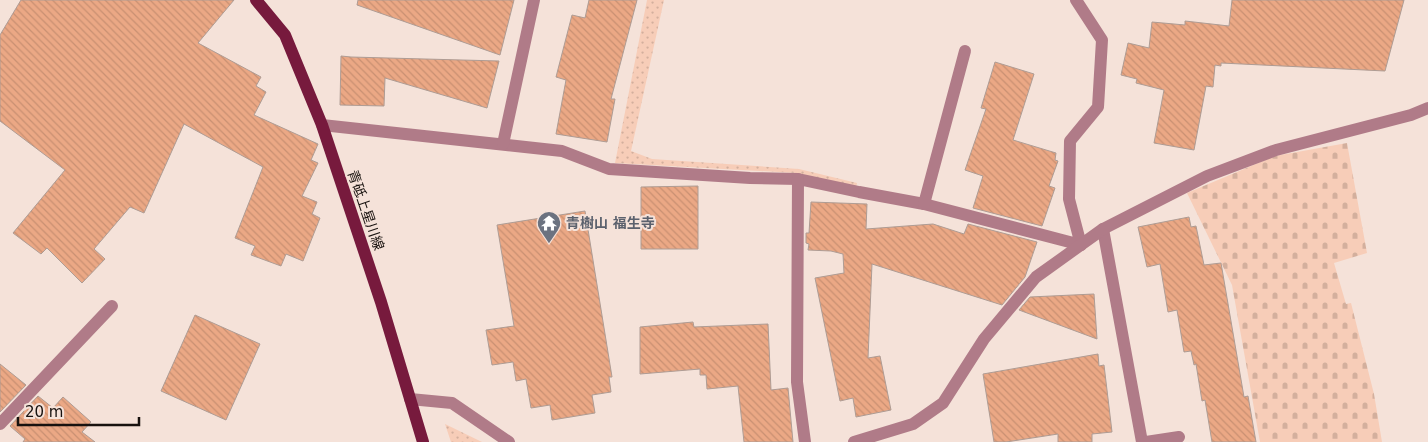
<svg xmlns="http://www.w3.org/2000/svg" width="1428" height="442" font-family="'DejaVu Sans','Noto Sans JP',sans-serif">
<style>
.grass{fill:url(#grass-dots)}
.cemetery{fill:url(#cemetery-stones)}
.building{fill:url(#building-back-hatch);stroke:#ae9c94}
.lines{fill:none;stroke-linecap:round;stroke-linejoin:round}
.minor{stroke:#b07b88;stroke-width:12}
.major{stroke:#771a3d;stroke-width:12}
.labels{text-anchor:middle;stroke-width:4;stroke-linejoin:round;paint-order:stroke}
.street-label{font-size:14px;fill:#18120f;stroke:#f5e2d9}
.worship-label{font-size:14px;font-weight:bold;fill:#5b616d;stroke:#f5e2d9;text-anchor:start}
</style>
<defs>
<pattern id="grass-dots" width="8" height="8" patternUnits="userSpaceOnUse" patternTransform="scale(1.25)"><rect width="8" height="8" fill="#f7cdb8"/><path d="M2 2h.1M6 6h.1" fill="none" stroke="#d3af9d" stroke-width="1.8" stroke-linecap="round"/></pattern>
<pattern id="cemetery-stones" width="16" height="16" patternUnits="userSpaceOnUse" patternTransform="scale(1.25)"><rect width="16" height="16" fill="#f7cdb8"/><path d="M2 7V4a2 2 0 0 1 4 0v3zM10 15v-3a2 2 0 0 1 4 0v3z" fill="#d3af9d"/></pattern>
<pattern id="building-back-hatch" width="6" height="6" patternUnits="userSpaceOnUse" patternTransform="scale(1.25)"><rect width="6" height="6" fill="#eba885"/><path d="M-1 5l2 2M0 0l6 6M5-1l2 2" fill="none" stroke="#c99072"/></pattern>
</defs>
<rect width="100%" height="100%" fill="#f5e2d9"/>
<!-- grass -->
<g class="grass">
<path d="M647 0H664L631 151 652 159 799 169 857 183 856 188 796 173 615 163Z"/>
<path d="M445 424 482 442H451Z"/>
</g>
<!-- cemetery -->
<path class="cemetery" d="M1347 143 1367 253 1334 263 1346 304 1351 303 1374 394 1382 442H1260L1232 285 1187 193 1275 156Z"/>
<!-- building -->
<g class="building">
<path d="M21 0H234L198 43 261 77 256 86 266 92 254 115 318 144 311 160 318 163 302 196 317 202 312 214 320 218 303 261 286 254 281 266 251 255 255 246 235 238 263 167 184 124 144 213 130 207 94 249 105 259 82 283 47 248 41 254 13 233 65 170 0 121V35Z"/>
<path d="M358 0H514L500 55 357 5Z"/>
<path d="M589 0H637L611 99H615L607 142 556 134 566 80 556 77 572 15 585 18Z"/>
<path d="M1232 0H1404L1385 71 1221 63V66L1215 65 1213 87 1206 86 1194 150 1154 143 1164 90 1136 83 1137 79 1121 75 1128 43 1149 48 1152 22 1185 25V21L1229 26Z"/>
<path d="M341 56 351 57 499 61 487 108 385 78 384 106 340 105Z"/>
<path d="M995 62 1034 74 1013 140 1056 153 1055 160 1058 161 1049 186 1055 188 1042 226 973 208 983 176 965 170 986 109 981 108Z"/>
<path d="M698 186V249H641V187Z"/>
<path d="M811 202 867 204 866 229 933 224 964 234 968 224 1037 242 1025 277 1002 305 872 264 868 358 880 356 891 410 856 417 853 398 840 401 815 278 844 273 843 254 831 251 808 250 809 244 806 243V233H809Z"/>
<path d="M585 211 612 377H609L611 392 592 395 595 413 552 420 550 405 531 408 526 379 516 381 513 362 492 365 486 330 514 326 497 225Z"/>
<path d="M1189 217 1191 227 1196 226 1204 265 1221 263 1244 397 1248 396 1256 442H1212L1205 400 1202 401 1196 364 1194 365 1191 351 1184 352 1177 310 1168 312 1160 264 1147 267 1138 227Z"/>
<path d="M1094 294 1097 339 1019 310 1030 297Z"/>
<path d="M195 315 260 344 226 420 161 391Z"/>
<path d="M693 322 694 327 768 324 771 390 788 388 793 442H744L738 386 707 389 706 375H700V369L640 374V327Z"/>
<path d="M1098 354 1099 366 1104 365 1112 432 1092 434V442H1058V434L1006 442H994L983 374Z"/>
<path d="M0 364 26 385 0 412Z"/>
<path d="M38 396 53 408 63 397 91 422 82 432 95 442H23L25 439 10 426Z"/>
</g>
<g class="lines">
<!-- minor -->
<g class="minor">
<path d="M322 125 562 151 609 169 750 178 798 179 859 192 924 204 1081 245 1069 199 1070 141 1098 107 1102 40 1076 0"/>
<path d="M503 144 534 0"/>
<path d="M798 179 797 382 805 442"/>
<path d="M924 204 965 51"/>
<path d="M1103 229 1142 442"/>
<path d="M410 399 452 403 509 442"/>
<path d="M0 424 112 306"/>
<path d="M854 442 913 424 943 403 984 339 1036 277 1103 229 1207 176 1276 150 1411 115 1428 108"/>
<path d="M1146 442 1179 437"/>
</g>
<!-- major -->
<path class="major" d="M256 0 285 35 322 125 381 302 423 442"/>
</g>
<!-- icons -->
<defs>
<g id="temple-pin" transform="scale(1.25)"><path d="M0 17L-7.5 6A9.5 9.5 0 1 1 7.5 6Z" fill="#6b7280" stroke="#f5e2d9"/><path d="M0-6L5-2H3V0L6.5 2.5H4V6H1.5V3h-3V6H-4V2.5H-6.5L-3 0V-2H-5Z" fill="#fff"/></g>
</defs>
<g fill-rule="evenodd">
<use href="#temple-pin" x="549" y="223"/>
</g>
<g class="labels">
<!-- street labels -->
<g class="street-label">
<text transform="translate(366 210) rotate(71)" y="5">青砥上星川線</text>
</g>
<!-- worship labels -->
<g class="worship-label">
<text x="566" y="228">青樹山 福生寺</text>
</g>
</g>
<!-- scale -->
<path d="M18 417v8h121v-8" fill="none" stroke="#18120f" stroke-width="2.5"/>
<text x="25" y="417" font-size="15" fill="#18120f" stroke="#f5e2d9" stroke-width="4" paint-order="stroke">20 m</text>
</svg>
